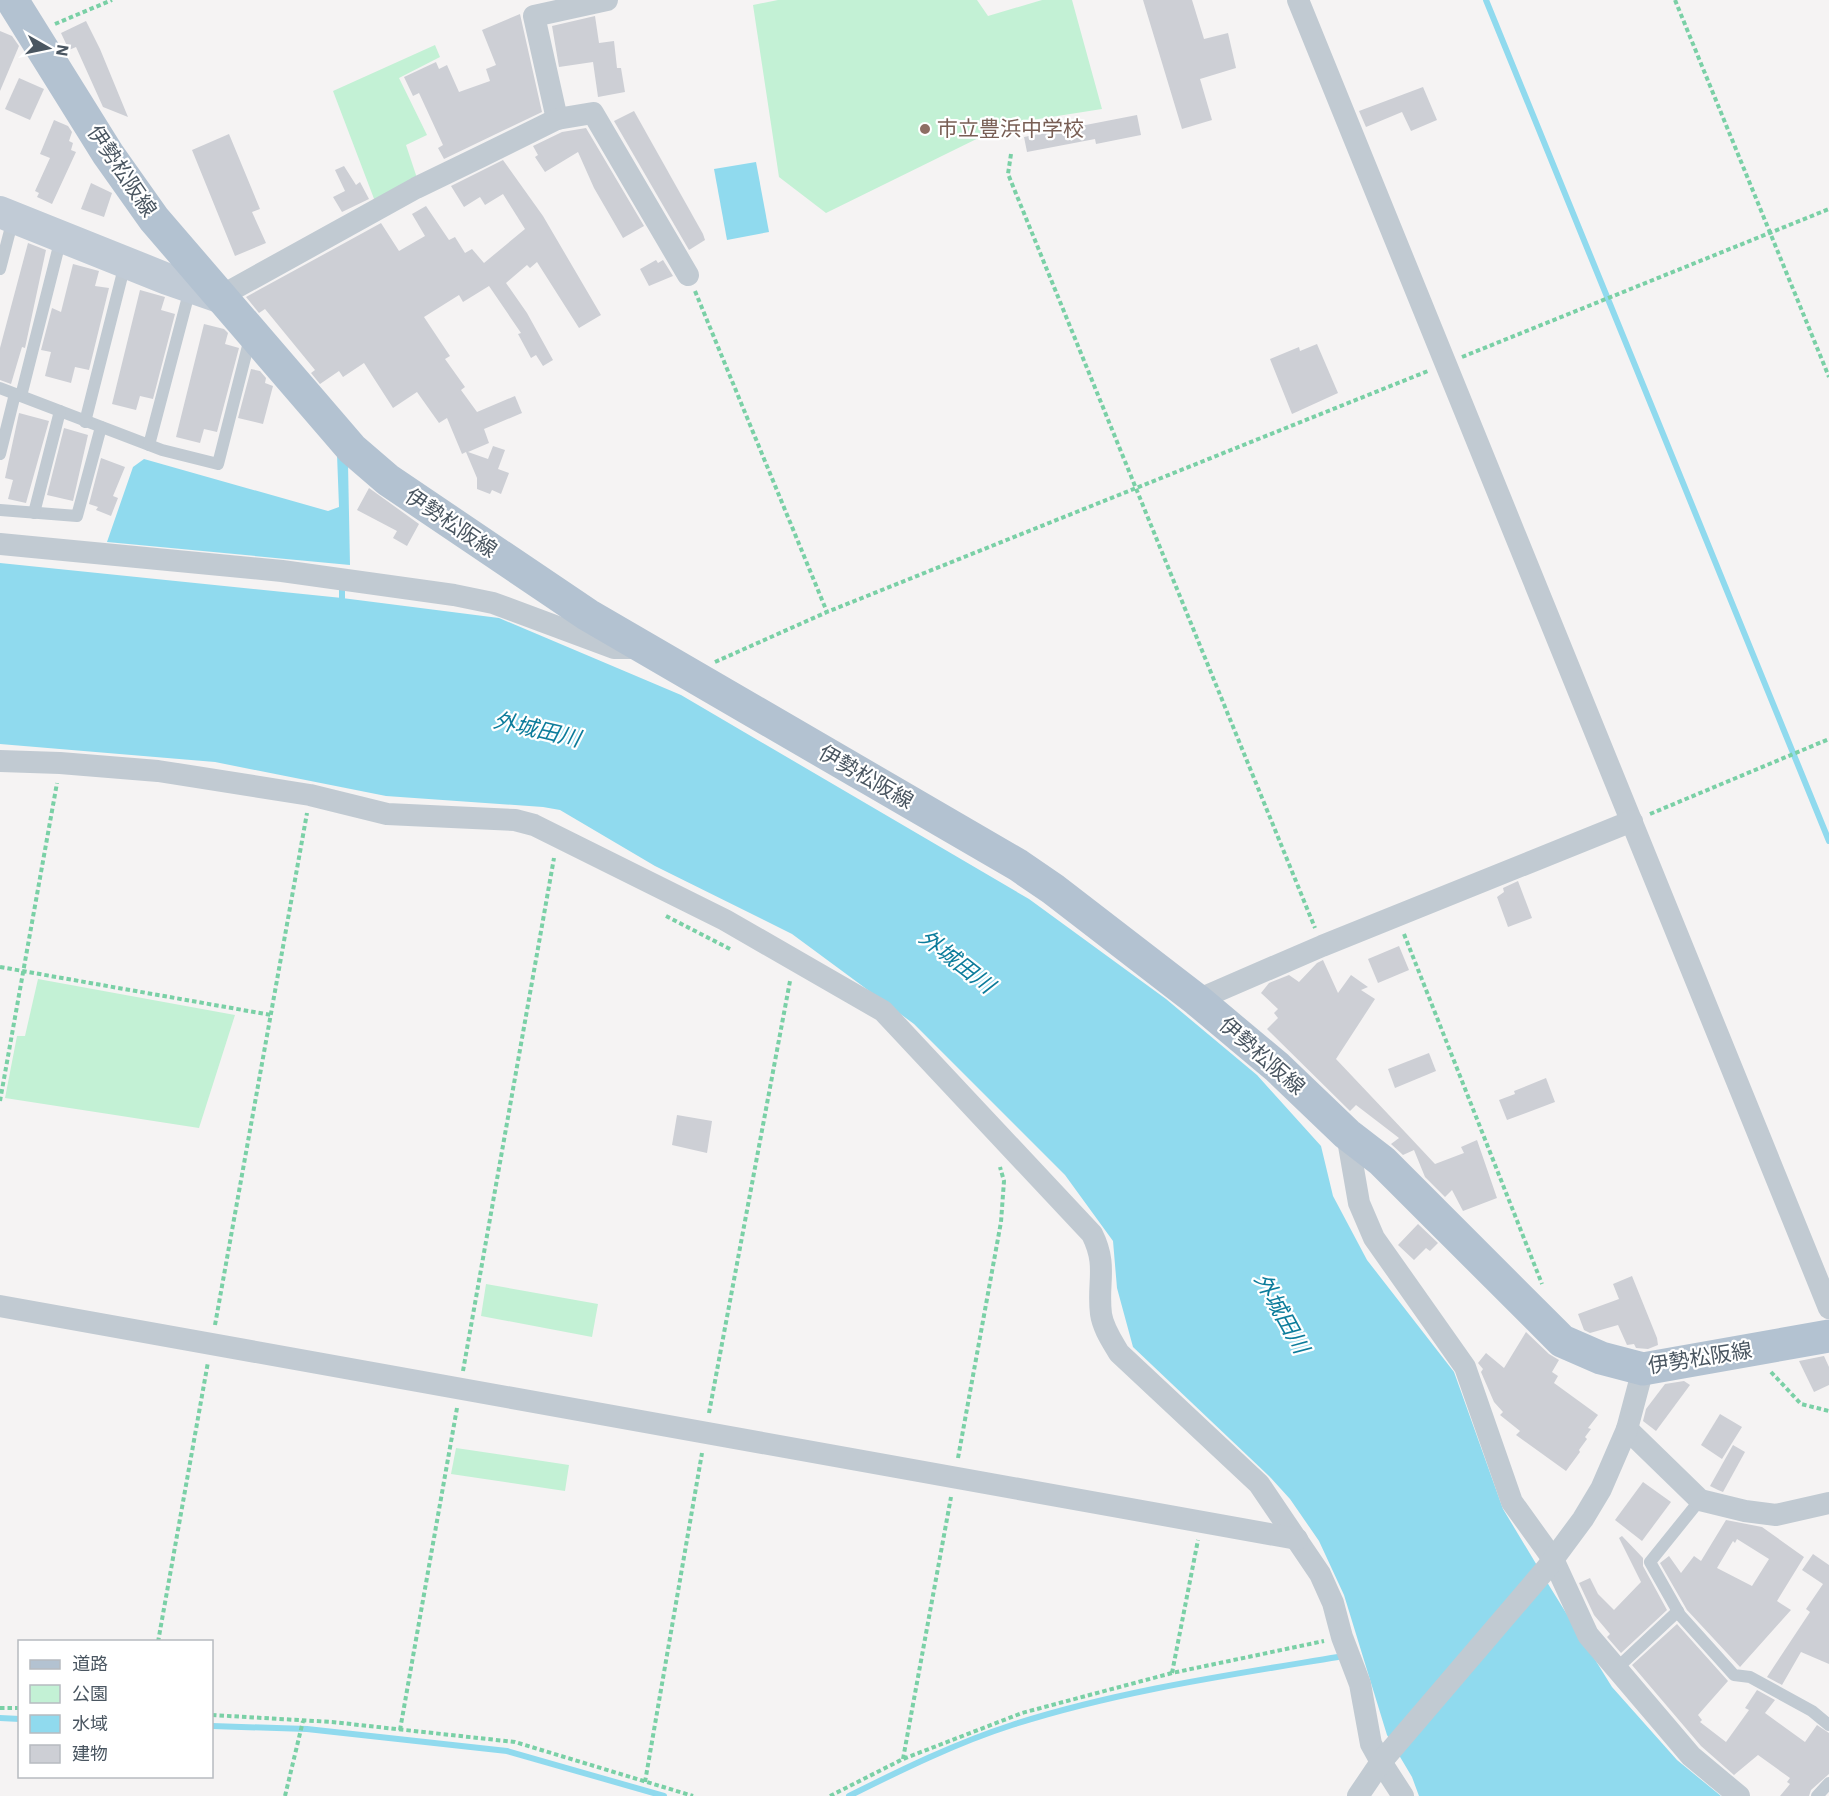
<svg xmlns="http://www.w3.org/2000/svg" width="1829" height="1796" font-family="'IBM Plex Sans','Noto Sans JP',sans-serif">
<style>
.green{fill:#c3f1d5}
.water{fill:#90daee}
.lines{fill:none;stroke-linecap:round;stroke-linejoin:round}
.stream{stroke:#90daee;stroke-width:6}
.building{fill:#cdcfd5;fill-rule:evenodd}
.path{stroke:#7ad0a6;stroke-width:4;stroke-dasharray:4.5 3;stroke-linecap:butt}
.lane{stroke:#c1cad2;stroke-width:12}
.street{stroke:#c1cad2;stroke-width:22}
.secondary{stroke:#c1cbd6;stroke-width:32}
.primary{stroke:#b3c2d1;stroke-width:33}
.education-dot{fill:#8d6e63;stroke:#fff;stroke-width:2}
.labels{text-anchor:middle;stroke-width:4.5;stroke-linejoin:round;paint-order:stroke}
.education-label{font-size:21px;fill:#785e54;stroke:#fff;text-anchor:start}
.street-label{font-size:21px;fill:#4a5661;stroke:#fff}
.water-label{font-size:22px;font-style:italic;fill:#0c7c9b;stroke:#fff}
</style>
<rect width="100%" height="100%" fill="#f5f3f3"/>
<!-- green -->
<g class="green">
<path d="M778 0H977L988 16 1042 0H1072L1102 109 1007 124 826 213 779 177 753 5Z"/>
<path d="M435 45 440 57 399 78 427 135 406 145 418 181 376 204 333 91Z"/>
<path d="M38 979 235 1015 199 1128 5 1098 17 1036H25Z"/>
<path d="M486 1284 598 1304 592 1337 481 1316Z"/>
<path d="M456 1448 569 1465 565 1491 451 1474Z"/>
</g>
<!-- water -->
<g class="water">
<path d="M756 162 769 232 727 240 714 169Z"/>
<path d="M337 454 348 463 350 565 107 542 133 467 144 459 328 511 339 507Z"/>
<path d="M0 563 342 598 499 618 681 695 1029 899 1166 999 1257 1075 1321 1146 1333 1196 1367 1260 1454 1372 1503 1509 1550 1587 1612 1687 1677 1760 1721 1796H1419L1412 1777 1387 1735 1344 1595 1319 1541 1290 1499 1269 1476 1133 1347 1117 1288 1113 1241 1065 1175 914 1024 792 934 655 866 560 810 543 807 386 796 215 762 0 744Z"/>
</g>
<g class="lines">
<!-- stream -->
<g class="stream">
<path d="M1486 0 1829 841"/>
<path d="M342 598V589"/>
<path d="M0 1718 20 1719"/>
<path d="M212 1726 307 1729 507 1751 664 1796"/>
<path d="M849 1796C901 1770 956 1743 1012 1725 1118 1691 1229 1675 1338 1657"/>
</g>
</g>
<!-- building -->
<g class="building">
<path d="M1143 0H1192L1204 39 1228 33 1236 68 1200 79 1212 120 1182 129Z"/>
<path d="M520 14 542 112 444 159 438 148 443 145 419 93 413 96 404 77 436 62 439 69 447 65 459 92 490 81 486 69 496 65 482 30Z"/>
<path d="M595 16 599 43 614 41 617 68H621L625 92 598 97 593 62 559 67 552 26Z"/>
<path d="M86 21 100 49 128 117 103 107 76 47 69 50 61 33Z"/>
<path d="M0 31 12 36 19 46 0 91Z"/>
<path d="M19 78 44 89 30 120 5 109Z"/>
<path d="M1423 87 1437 120 1411 131 1402 112 1366 127 1359 111Z"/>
<path d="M634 111 703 234 705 240 689 250 614 121Z"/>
<path d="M1137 115 1141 135 1096 144 1095 139 1027 152 1024 137Z"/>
<path d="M54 120 68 126 72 132 69 141 73 143 71 150 76 152 52 204 37 197 39 193 35 191 50 158 40 154Z"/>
<path d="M586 128 644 226 623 238 594 188 578 152 545 172 535 157 538 155 533 146 562 132Z"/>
<path d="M229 134 260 209 252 212 266 243 235 256 192 150Z"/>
<path d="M503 160 543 216 601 315 579 328 537 262 530 268 527 265 506 283 527 313 553 360 543 366 536 355 531 358 518 334 521 333 489 286 463 302 459 295 424 317 450 356 445 359 465 387 461 390 477 412 515 396 522 413 484 429 489 443 468 452 488 459 493 446 505 450 498 469 509 473 501 494 492 490 490 494 477 489V478L466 452 462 454 447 418 439 423 417 392 393 408 364 363 343 377 339 371 320 384 311 373 315 370 265 309 259 313 246 297 381 223 399 251 425 236 412 214 426 206 449 240 455 237 465 253 472 249 484 263 525 229 503 194 485 205 480 197 464 207 451 186Z"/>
<path d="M344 166 356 185 360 182 369 199 342 212 333 197 345 191 335 170Z"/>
<path d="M91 183 112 193 104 217 81 209Z"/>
<path d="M28 243 46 250 25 348 22 347 11 384 0 380V348Z"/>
<path d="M656 260 658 263 663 260 673 276 649 286 640 269Z"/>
<path d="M73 264 99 271 95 286 109 288 89 370 75 367 71 383 45 376 51 352 41 350 52 308 61 312Z"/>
<path d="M140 290 165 297 161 310 175 314 153 399 140 396 136 410 112 404Z"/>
<path d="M204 324 224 329 228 333 225 344 239 348 217 432 204 429 200 443 176 437Z"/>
<path d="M1317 344 1338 393 1292 414 1270 359 1299 347 1300 351Z"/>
<path d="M251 369 260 371 266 378 265 383 273 386 263 424 238 418Z"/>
<path d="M19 413 49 421 26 503 8 499 13 480 5 478Z"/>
<path d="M64 428 88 435 73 501 47 495Z"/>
<path d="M101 458 125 467 113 496 118 498 111 516 96 510 98 507 89 504Z"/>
<path d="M369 488 419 524 407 546 393 538 397 531 357 510Z"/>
<path d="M1518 881 1532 918 1508 927 1497 897 1504 892 1503 888Z"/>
<path d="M1399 946 1409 970 1378 983 1368 959Z"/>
<path d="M1323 960 1338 993 1351 975 1368 987 1361 990 1375 999 1336 1059 1405 1132 1403 1134 1405 1132 1435 1164 1464 1153 1461 1147 1477 1140 1497 1198 1463 1211 1452 1190 1445 1197 1425 1177 1414 1150 1403 1155 1391 1144 1399 1138 1356 1105 1350 1111 1267 1029 1278 1018 1274 1013 1278 1009 1261 993 1269 983 1289 975 1299 982 1317 963Z"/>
<path d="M1429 1053 1436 1071 1395 1088 1388 1069Z"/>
<path d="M1546 1078 1555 1102 1507 1120 1499 1100 1515 1094 1514 1091Z"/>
<path d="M677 1115 712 1121 707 1153 672 1145Z"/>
<path d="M1418 1224 1438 1243 1430 1251 1426 1248 1414 1260 1398 1245Z"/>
<path d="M1632 1276 1657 1338 1658 1345 1648 1349 1636 1348 1634 1344 1627 1345 1618 1325 1590 1333 1584 1330 1578 1314 1619 1299 1613 1284Z"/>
<path d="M1526 1332 1549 1354 1559 1360 1552 1372 1558 1376 1554 1383 1598 1415 1588 1428 1591 1429 1585 1437 1587 1439 1579 1450 1580 1452 1566 1471 1516 1435 1520 1431 1500 1415 1503 1412 1494 1402 1481 1372 1483 1369 1478 1363 1486 1353 1504 1368Z"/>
<path d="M1824 1356 1829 1367V1385L1814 1392 1799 1361Z"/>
<path d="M1684 1381 1690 1385 1656 1431 1643 1421 1646 1409 1665 1384Z"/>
<path d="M1720 1414 1742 1427 1722 1459 1701 1445Z"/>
<path d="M1733 1445 1745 1452 1723 1492 1718 1490 1710 1486Z"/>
<path d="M1643 1482 1671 1502 1642 1541 1615 1520Z"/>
<path d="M1726 1520 1762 1527 1804 1557 1777 1601 1791 1610 1740 1667 1687 1610 1660 1563 1669 1556 1681 1573 1694 1556 1701 1561ZM1737 1539 1769 1559 1752 1586 1717 1568 1733 1541 1735 1543Z"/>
<path d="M1622 1536 1643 1558V1566L1667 1610 1621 1653 1607 1637 1610 1634 1594 1615 1579 1583 1590 1578 1598 1594 1614 1610 1641 1582 1619 1538Z"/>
<path d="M1813 1554 1829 1565V1664L1801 1652 1782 1685 1767 1677 1810 1612 1806 1609 1823 1584 1802 1570Z"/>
<path d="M1677 1624 1728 1681 1698 1715 1702 1720 1700 1722 1726 1742 1749 1710 1745 1708 1757 1690 1775 1700 1765 1713 1805 1742 1817 1725 1829 1733V1774L1811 1790 1809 1796H1780L1790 1784 1787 1782 1790 1778 1758 1755 1734 1775 1701 1746 1632 1665Z"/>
</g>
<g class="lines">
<!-- path -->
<g class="path">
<path d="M1675 0 1829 377"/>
<path d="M55 24 112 0"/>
<path d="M1011 154 1008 174 1315 928"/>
<path d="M695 291 827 612"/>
<path d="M1462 357 1829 209"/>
<path d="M715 662 827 612 1428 371"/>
<path d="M1650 814 1829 739"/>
<path d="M666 916 732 950"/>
<path d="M1404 934 1542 1284"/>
<path d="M0 967 271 1015"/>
<path d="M0 1101 57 783"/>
<path d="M215 1325 307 813"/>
<path d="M463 1371 554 858"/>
<path d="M1771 1372 1801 1404 1829 1411"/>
<path d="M709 1413 790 981"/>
<path d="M958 1458 1001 1222 1004 1181 1000 1167"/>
<path d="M158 1642 208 1362"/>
<path d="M1172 1673 1198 1540"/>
<path d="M0 1708H20"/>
<path d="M212 1715 332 1722 515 1742 693 1796"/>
<path d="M400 1730 457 1408"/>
<path d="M903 1759 951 1497"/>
<path d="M645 1782 702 1453"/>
<path d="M285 1796 303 1721"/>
<path d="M830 1796 903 1759 1022 1713 1172 1673 1324 1641"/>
</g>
<!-- lane -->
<g class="lane">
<path d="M0 269 13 219"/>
<path d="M0 388 162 450 218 464 248 346 254 339"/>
<path d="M21 396 61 238"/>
<path d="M85 422 125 264"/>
<path d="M149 445 190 289"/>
<path d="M0 454 15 394"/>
<path d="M0 510 77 516 101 427"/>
<path d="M34 513 60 411"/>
<path d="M1700 1500 1650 1562 1680 1615 1734 1675 1750 1677 1812 1711 1829 1725"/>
<path d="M1615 1670 1678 1611"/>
<path d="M1817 1796 1829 1783"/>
</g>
<!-- street -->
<g class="street">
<path d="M1298 0 1829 1308"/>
<path d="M557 119 534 16 607 0"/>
<path d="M219 297 416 188 480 157 557 119 593 113 688 275"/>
<path d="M0 544 282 571 454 595 493 603 614 648H637"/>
<path d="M0 761 60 763 158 771 310 795 387 814 515 820 534 825 725 920 883 1011 1092 1234C1108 1266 1097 1282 1101 1314 1103 1328 1112 1341 1119 1353L1259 1484 1320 1574 1333 1603 1342 1637 1360 1684 1371 1744 1381 1762"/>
<path d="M1197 1000 1322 946 1632 821"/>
<path d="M1347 1134 1359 1203 1374 1238 1465 1367 1512 1502 1553 1559 1588 1635 1691 1756 1739 1796"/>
<path d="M0 1306 1297 1539"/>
<path d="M1627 1429 1700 1500 1745 1511 1776 1515 1829 1503"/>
<path d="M1388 1753 1381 1762 1403 1796"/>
<path d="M1358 1796 1381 1762 1546 1569 1583 1519 1601 1489 1627 1429 1643 1369"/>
</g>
<!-- secondary -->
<path class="secondary" d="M0 212 167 279 219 297"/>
<!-- primary -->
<path class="primary" d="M12 0 108 154 154 219 352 449 388 480 588 615 1018 865 1053 889 1197 1000 1277 1067 1347 1134 1382 1161 1562 1341 1601 1358 1643 1369 1829 1336"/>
</g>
<!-- markers -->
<circle class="education-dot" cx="925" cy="129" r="6"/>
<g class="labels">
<!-- education labels -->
<g class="education-label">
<text x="937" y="136">市立豊浜中学校</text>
</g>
<!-- street labels -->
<g class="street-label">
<text transform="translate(122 171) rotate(56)" y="7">伊勢松阪線</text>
<text transform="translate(451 523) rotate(34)" y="7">伊勢松阪線</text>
<text transform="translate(866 777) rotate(30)" y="7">伊勢松阪線</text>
<text transform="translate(1262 1056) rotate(41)" y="7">伊勢松阪線</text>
<text transform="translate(1700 1358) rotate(-9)" y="7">伊勢松阪線</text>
</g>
<!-- water labels -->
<g class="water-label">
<text transform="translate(537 729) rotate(13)" y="8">外城田川</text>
<text transform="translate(957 961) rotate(38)" y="8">外城田川</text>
<text transform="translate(1282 1313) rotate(61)" y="8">外城田川</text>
</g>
</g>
<!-- legend -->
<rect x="18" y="1640" width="195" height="138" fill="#ffffff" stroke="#b7bbc0" stroke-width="1.5"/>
<rect x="30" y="1660" width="30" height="9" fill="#b3c2d1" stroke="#b7bbc0" stroke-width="1.5"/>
<text x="72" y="1670" font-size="18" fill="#4a5661">道路</text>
<rect x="30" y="1685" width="30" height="18" fill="#c3f1d5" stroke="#b7bbc0" stroke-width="1.5"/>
<text x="72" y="1700" font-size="18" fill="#4a5661">公園</text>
<rect x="30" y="1715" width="30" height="18" fill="#90daee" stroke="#b7bbc0" stroke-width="1.5"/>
<text x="72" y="1730" font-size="18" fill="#4a5661">水域</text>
<rect x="30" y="1745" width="30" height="18" fill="#cdcfd5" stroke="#b7bbc0" stroke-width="1.5"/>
<text x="72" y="1760" font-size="18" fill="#4a5661">建物</text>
<!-- north arrow -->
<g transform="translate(48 48) rotate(99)" stroke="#ffffff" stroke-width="4.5" paint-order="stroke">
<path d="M0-4.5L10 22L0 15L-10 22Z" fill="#4a5661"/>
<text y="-9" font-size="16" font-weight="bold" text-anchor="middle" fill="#4a5661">N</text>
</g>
</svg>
